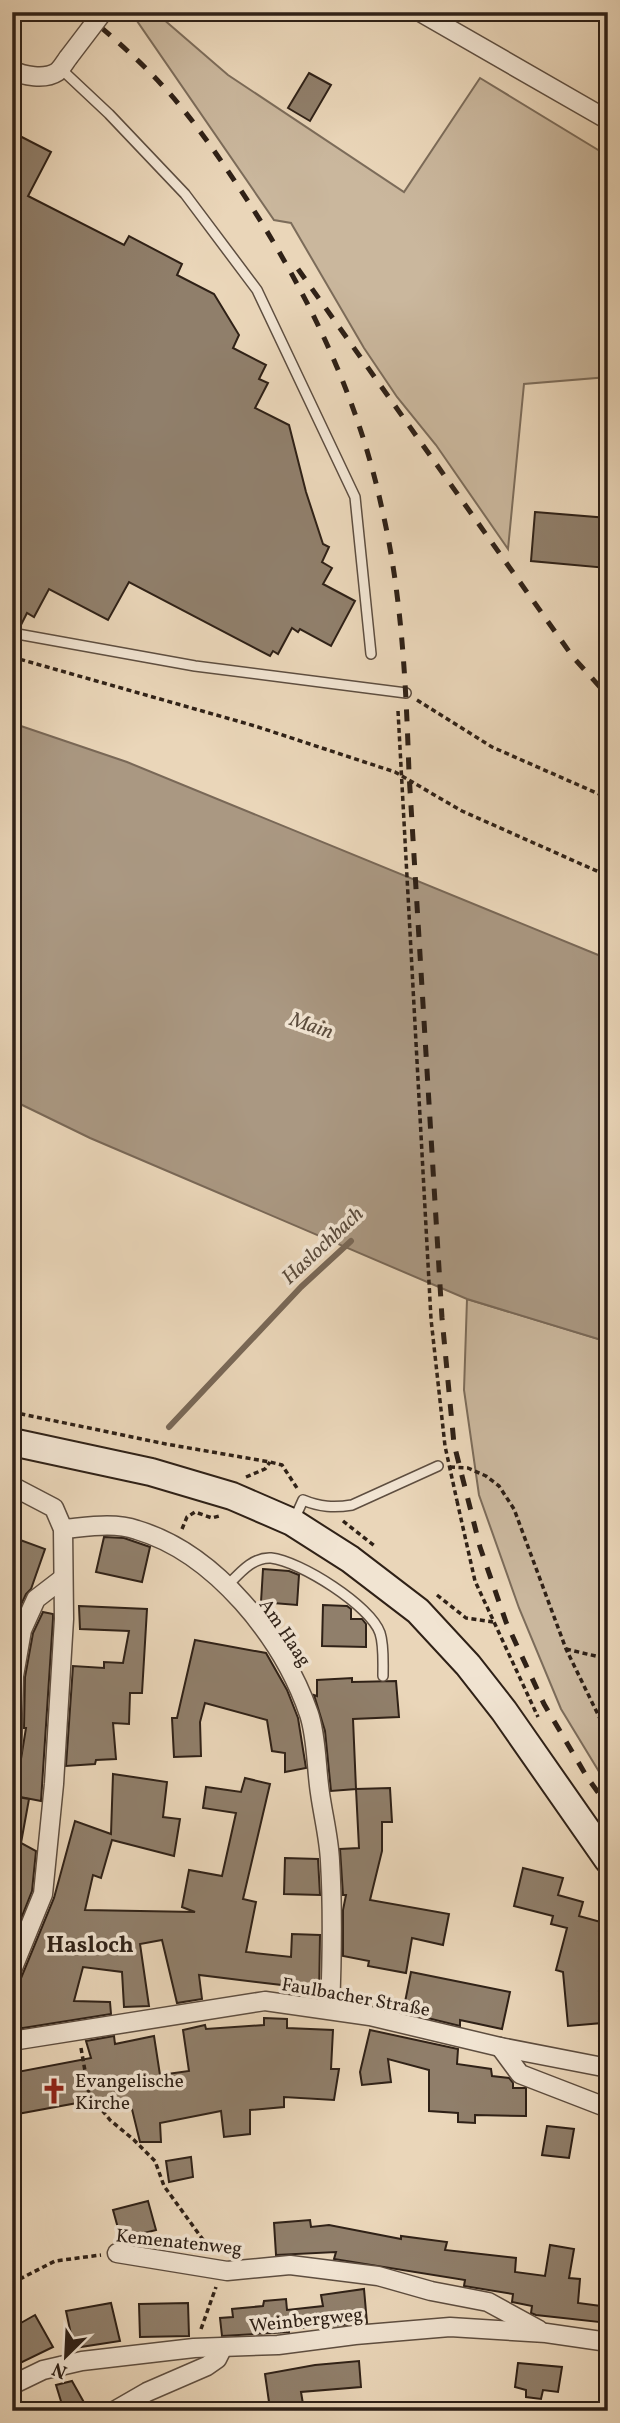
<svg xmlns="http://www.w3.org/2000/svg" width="620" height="2423" font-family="Vollkorn,serif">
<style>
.green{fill:#cab79d;stroke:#7c6c5a;stroke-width:2}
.water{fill:#aa9882;stroke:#796857;stroke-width:2}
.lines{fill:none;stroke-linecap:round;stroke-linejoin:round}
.stream{stroke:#796857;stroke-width:6}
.building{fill:#907f6b;stroke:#2f2117;stroke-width:2}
.service-casing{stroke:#5e4e40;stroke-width:12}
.minor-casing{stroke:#5e4e40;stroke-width:21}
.secondary-casing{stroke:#2f2117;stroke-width:30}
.path{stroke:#2f2117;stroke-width:3.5;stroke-dasharray:5 3.5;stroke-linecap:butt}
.service{stroke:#f1e4d2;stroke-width:9}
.minor{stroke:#f1e4d2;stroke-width:18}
.secondary{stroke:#f1e4d2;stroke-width:26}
.rail{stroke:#2f2117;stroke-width:5;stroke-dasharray:12 12;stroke-linecap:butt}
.minor-bridge-casing{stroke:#5e4e40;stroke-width:21;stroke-linecap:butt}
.path-bridge{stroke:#2f2117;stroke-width:3.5;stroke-dasharray:5 3.5;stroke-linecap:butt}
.minor-bridge{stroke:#f1e4d2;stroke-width:18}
.labels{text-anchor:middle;stroke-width:7;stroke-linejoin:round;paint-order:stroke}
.street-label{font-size:19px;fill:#2f2117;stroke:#f1e4d2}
.poi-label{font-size:19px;fill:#2f2117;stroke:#f1e4d2;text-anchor:start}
.water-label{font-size:21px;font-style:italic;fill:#5a4b3c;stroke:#f1e4d2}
.quarter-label{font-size:23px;font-weight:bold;fill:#2f2117;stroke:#f1e4d2}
</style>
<rect width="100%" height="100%" fill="#ead6b9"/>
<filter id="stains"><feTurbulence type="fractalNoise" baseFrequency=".00286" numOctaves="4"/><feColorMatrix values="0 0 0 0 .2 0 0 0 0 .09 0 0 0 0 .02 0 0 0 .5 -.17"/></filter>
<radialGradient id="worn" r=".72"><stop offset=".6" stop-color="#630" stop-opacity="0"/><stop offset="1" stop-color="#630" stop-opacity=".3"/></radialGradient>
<!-- green -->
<g class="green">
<path d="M137 12H155L228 75 404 192 480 78 608 156V377L524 384 508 549 436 445 397 397 364 348 291 223 274 220 135 18Z"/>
<path d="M467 1299 608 1342V1756L598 1770 561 1709 519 1608 479 1495 464 1390Z"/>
</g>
<!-- water -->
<path class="water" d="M12 723 127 762 608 959V1342L467 1299 90 1138 12 1100Z"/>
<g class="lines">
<!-- stream -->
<path class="stream" d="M169 1427 301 1287 351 1241"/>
</g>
<!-- building -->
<g class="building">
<path d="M309 73 331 85 310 121 288 108Z"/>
<path d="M12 132 51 152 28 196 124 245 129 236 182 264 177 275 214 294 239 335 233 348 266 365 259 379 268 383 255 408 289 425 306 492 323 544 329 547 322 562 332 568 323 584 355 601 331 646 300 629 298 632 292 628 278 654 273 651 270 656 129 582 108 620 49 589 34 617 27 613 20 627 12 626Z"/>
<path d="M535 512 608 518 607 568 531 561Z"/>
<path d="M12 1537 45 1549 31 1589 26 1594 12 1624Z"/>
<path d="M104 1537 124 1538 150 1547 142 1582 96 1572Z"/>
<path d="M263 1569 289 1571 299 1575 297 1605 261 1602Z"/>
<path d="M323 1605 347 1606 351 1609V1619H362L366 1624V1647L322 1646Z"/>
<path d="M79 1606 147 1609 142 1693H130L129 1724 113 1723 116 1759 96 1760 95 1764 66 1766 73 1666 104 1668V1662L123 1663 129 1631 80 1629Z"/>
<path d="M43 1612 53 1614V1619L41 1801 15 1796 26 1728H24L25 1677 33 1633Z"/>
<path d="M195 1640 266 1653 287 1690 298 1718 306 1768 285 1772V1753L272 1751 267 1720 205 1703 200 1722 201 1756 174 1757 172 1718H177Z"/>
<path d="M352 1678V1682L396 1681 399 1717 353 1719 356 1789 331 1791 325 1731 314 1695 317 1696V1680Z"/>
<path d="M113 1774 167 1782 163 1817 180 1819 174 1856 112 1840 101 1878 93 1875 85 1910 195 1912 182 1907 189 1870 222 1876 236 1813 203 1808 206 1787 241 1792 245 1778 270 1784 243 1899 256 1902 246 1952 291 1957 292 1934 320 1935 319 1997 290 1993V1986L199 1975 202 1999 177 2003 162 1940 140 1944 149 2006 124 2007 122 1972 83 1967 74 2001 110 2002 111 2014 23 2028 12 2027V2000L54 1898 75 1821 111 1834Z"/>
<path d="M390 1788 392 1822H382V1851L370 1900 449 1914 443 1945 412 1938 406 1973 368 1966 369 1961 343 1956V1910L346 1895H343L340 1849 359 1848 356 1789Z"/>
<path d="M12 1796 29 1799 21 1843 36 1851 32 1891 15 1934 12 1933Z"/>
<path d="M285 1858 318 1859 320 1895 284 1894Z"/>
<path d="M523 1868 563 1878 558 1895 583 1902 579 1916 608 1924V1994L599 1992 602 2023 568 2026 563 1972 556 1970 567 1928 551 1924 553 1916 514 1906Z"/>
<path d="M411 1972 510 1992 502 2029 460 2020V2026L403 2012Z"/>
<path d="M264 2018 287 2019V2028L333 2030 331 2069H339L334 2100 284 2097V2107L250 2110V2134L224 2137 221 2111 160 2123 161 2142H140L130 2101 100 2104 99 2099 12 2115V2073L91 2058 86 2041 114 2036 115 2044 154 2036 160 2075 189 2071 183 2030 205 2025 206 2029 264 2025Z"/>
<path d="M370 2030 458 2049 457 2064 491 2069 492 2076 509 2078 513 2083V2088H526V2116L475 2115V2123L458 2122V2113L429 2111V2070L388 2059 391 2082 362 2085 360 2072Z"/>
<path d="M547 2126 574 2129 569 2158 542 2155Z"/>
<path d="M191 2157 193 2177 169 2182 166 2161Z"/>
<path d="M148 2201 156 2230 121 2239 113 2210Z"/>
<path d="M310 2220 311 2227 329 2225 401 2239V2236L447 2242 445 2250 516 2258 515 2272 545 2276 550 2245 574 2249 569 2278 580 2279 578 2303 608 2307V2323L536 2315 531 2313 532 2306 512 2302 513 2294 464 2286 465 2280 334 2259 336 2252 276 2255 274 2223Z"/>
<path d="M364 2289 367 2323 289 2329V2332L222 2336 220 2318 233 2317 232 2309 263 2306 264 2301 286 2299 287 2310 323 2306 321 2295Z"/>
<path d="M111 2303 120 2341 74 2348 66 2311Z"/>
<path d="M188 2303 189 2336 140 2337 139 2304Z"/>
<path d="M35 2315 53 2347 12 2367V2328Z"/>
<path d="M359 2361 361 2387 301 2392 303 2404 270 2409 265 2374 315 2365Z"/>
<path d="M518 2363 562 2367 558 2392 543 2390 541 2399 526 2397V2390L515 2387Z"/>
<path d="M72 2381 86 2406 73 2411H64L56 2385Z"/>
</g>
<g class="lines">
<!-- service casing -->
<g class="service-casing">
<g id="service">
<path d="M60 68 109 114 185 194 257 290 355 497 371 654"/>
<path d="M12 633 195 666 406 693"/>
<path d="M294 1520 303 1500C320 1507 334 1508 352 1505L438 1466"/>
<path d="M227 1586C239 1574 252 1557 271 1558 300 1561 371 1606 380 1633 384 1645 383 1663 383 1676"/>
</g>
</g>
<!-- minor casing -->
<g class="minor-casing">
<g id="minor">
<path d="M420 12 608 120"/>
<path d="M12 70C23 76 45 80 57 72 61 69 65 62 68 58"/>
<path d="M12 1486 54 1508 63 1529 64 1619 54 1784 43 1894 12 1970"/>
<path d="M63 1529C87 1527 114 1522 137 1530 215 1553 283 1638 309 1714 317 1738 316 1767 320 1793 323 1815 329 1838 330 1861 333 1910 332 1960 330 2009"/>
<path d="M12 1751 14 1676 22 1630 36 1599 62 1579"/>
<path d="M12 2041 265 2001 370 2016 500 2047 608 2068"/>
<path d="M500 2047 520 2074 608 2108"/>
<path d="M117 2253 227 2271 290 2265 378 2276 431 2291 488 2302 539 2330"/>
<path d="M12 2385 43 2370 82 2361 194 2348 278 2345 355 2335 450 2327 546 2333 608 2342"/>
<path d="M114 2411 147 2392 207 2366 217 2359 223 2347"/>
</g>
</g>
<!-- secondary casing -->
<g class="secondary-casing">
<path id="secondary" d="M12 1442 151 1472 232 1496 292 1522 350 1559 418 1611 468 1665 504 1711 608 1860"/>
</g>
<!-- path -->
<g class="path">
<path d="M12 657 255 726 395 772 462 811 608 876"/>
<path d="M417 700 492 747 608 798"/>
<path d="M12 1412 166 1444 270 1462 282 1465 297 1488"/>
<path d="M450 1467 468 1468 486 1476 499 1486 514 1509 566 1649 608 1735"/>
<path d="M246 1477 265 1469 270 1462"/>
<path d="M457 1501 475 1581 538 1717"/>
<path d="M343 1521 376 1547"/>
<path d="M182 1529 187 1517 195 1512 212 1518 219 1516"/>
<path d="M437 1595 466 1618 493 1622"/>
<path d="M566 1649 608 1659"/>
<path d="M81 2048 89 2094 110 2120 134 2140 155 2161 164 2186 209 2248"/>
<path d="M12 2283 55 2261 101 2255"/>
<path d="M201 2329 216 2287"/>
</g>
<!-- service -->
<use href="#service" class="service"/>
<!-- minor -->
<use href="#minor" class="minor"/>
<!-- secondary -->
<use href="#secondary" class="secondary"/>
<!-- rail -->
<g class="rail">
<path d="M83 12C110 35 137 58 161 84 190 115 214 150 238 186 304 285 357 392 382 509 402 595 406 685 409 773L442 1318 454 1444 480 1547 506 1622 544 1704 587 1777 608 1806"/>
<path d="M298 269 573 657 608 696"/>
</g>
<!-- minor-bridge casing -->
<g class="minor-bridge-casing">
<path id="minor-bridge" d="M68 58 103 12"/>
</g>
<!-- path-bridge -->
<path class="path-bridge" d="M398 711 431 1319 445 1446 457 1501"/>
<!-- minor-bridge -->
<use href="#minor-bridge" class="minor-bridge"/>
</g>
<!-- icons -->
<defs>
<g id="church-bare" transform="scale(2.1)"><path d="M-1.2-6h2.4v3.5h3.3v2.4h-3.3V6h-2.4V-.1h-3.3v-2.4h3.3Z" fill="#8f2418" stroke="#f1e4d2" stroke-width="2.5" paint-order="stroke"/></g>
</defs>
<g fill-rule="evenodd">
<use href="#church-bare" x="54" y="2091"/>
</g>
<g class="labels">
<!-- street labels -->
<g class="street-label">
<text transform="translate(286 1632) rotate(56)" y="7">Am Haag</text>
<text transform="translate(356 1996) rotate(10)" y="7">Faulbacher Straße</text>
<text transform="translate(179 2241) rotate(6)" y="7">Kemenatenweg</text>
<text transform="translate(306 2319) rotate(-6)" y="7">Weinbergweg</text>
</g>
<!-- poi labels -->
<g class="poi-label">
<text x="75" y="2087">Evangelische<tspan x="75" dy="22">Kirche</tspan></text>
</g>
<!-- water labels -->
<g class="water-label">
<text transform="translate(312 1025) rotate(19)" y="7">Main</text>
<text transform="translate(322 1245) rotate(-43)" y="7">Haslochbach</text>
</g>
<!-- quarter labels -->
<g class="quarter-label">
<text x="90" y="1952">Hasloch</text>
</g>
</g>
<!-- margin -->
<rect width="620" height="2423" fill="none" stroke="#ead6b9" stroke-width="42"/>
<rect x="14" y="14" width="592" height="2395" fill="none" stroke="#2f2117" stroke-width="3.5"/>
<rect x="21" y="21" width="578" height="2381" fill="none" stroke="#2f2117" stroke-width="2"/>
<!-- north arrow -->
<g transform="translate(66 2356) rotate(204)" stroke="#f1e4d2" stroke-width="5" paint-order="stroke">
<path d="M0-5L12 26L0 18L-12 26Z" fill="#2f2117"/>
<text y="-10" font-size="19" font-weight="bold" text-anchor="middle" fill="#2f2117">N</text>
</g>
<rect width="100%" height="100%" filter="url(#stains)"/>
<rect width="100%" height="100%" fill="url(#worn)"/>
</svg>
